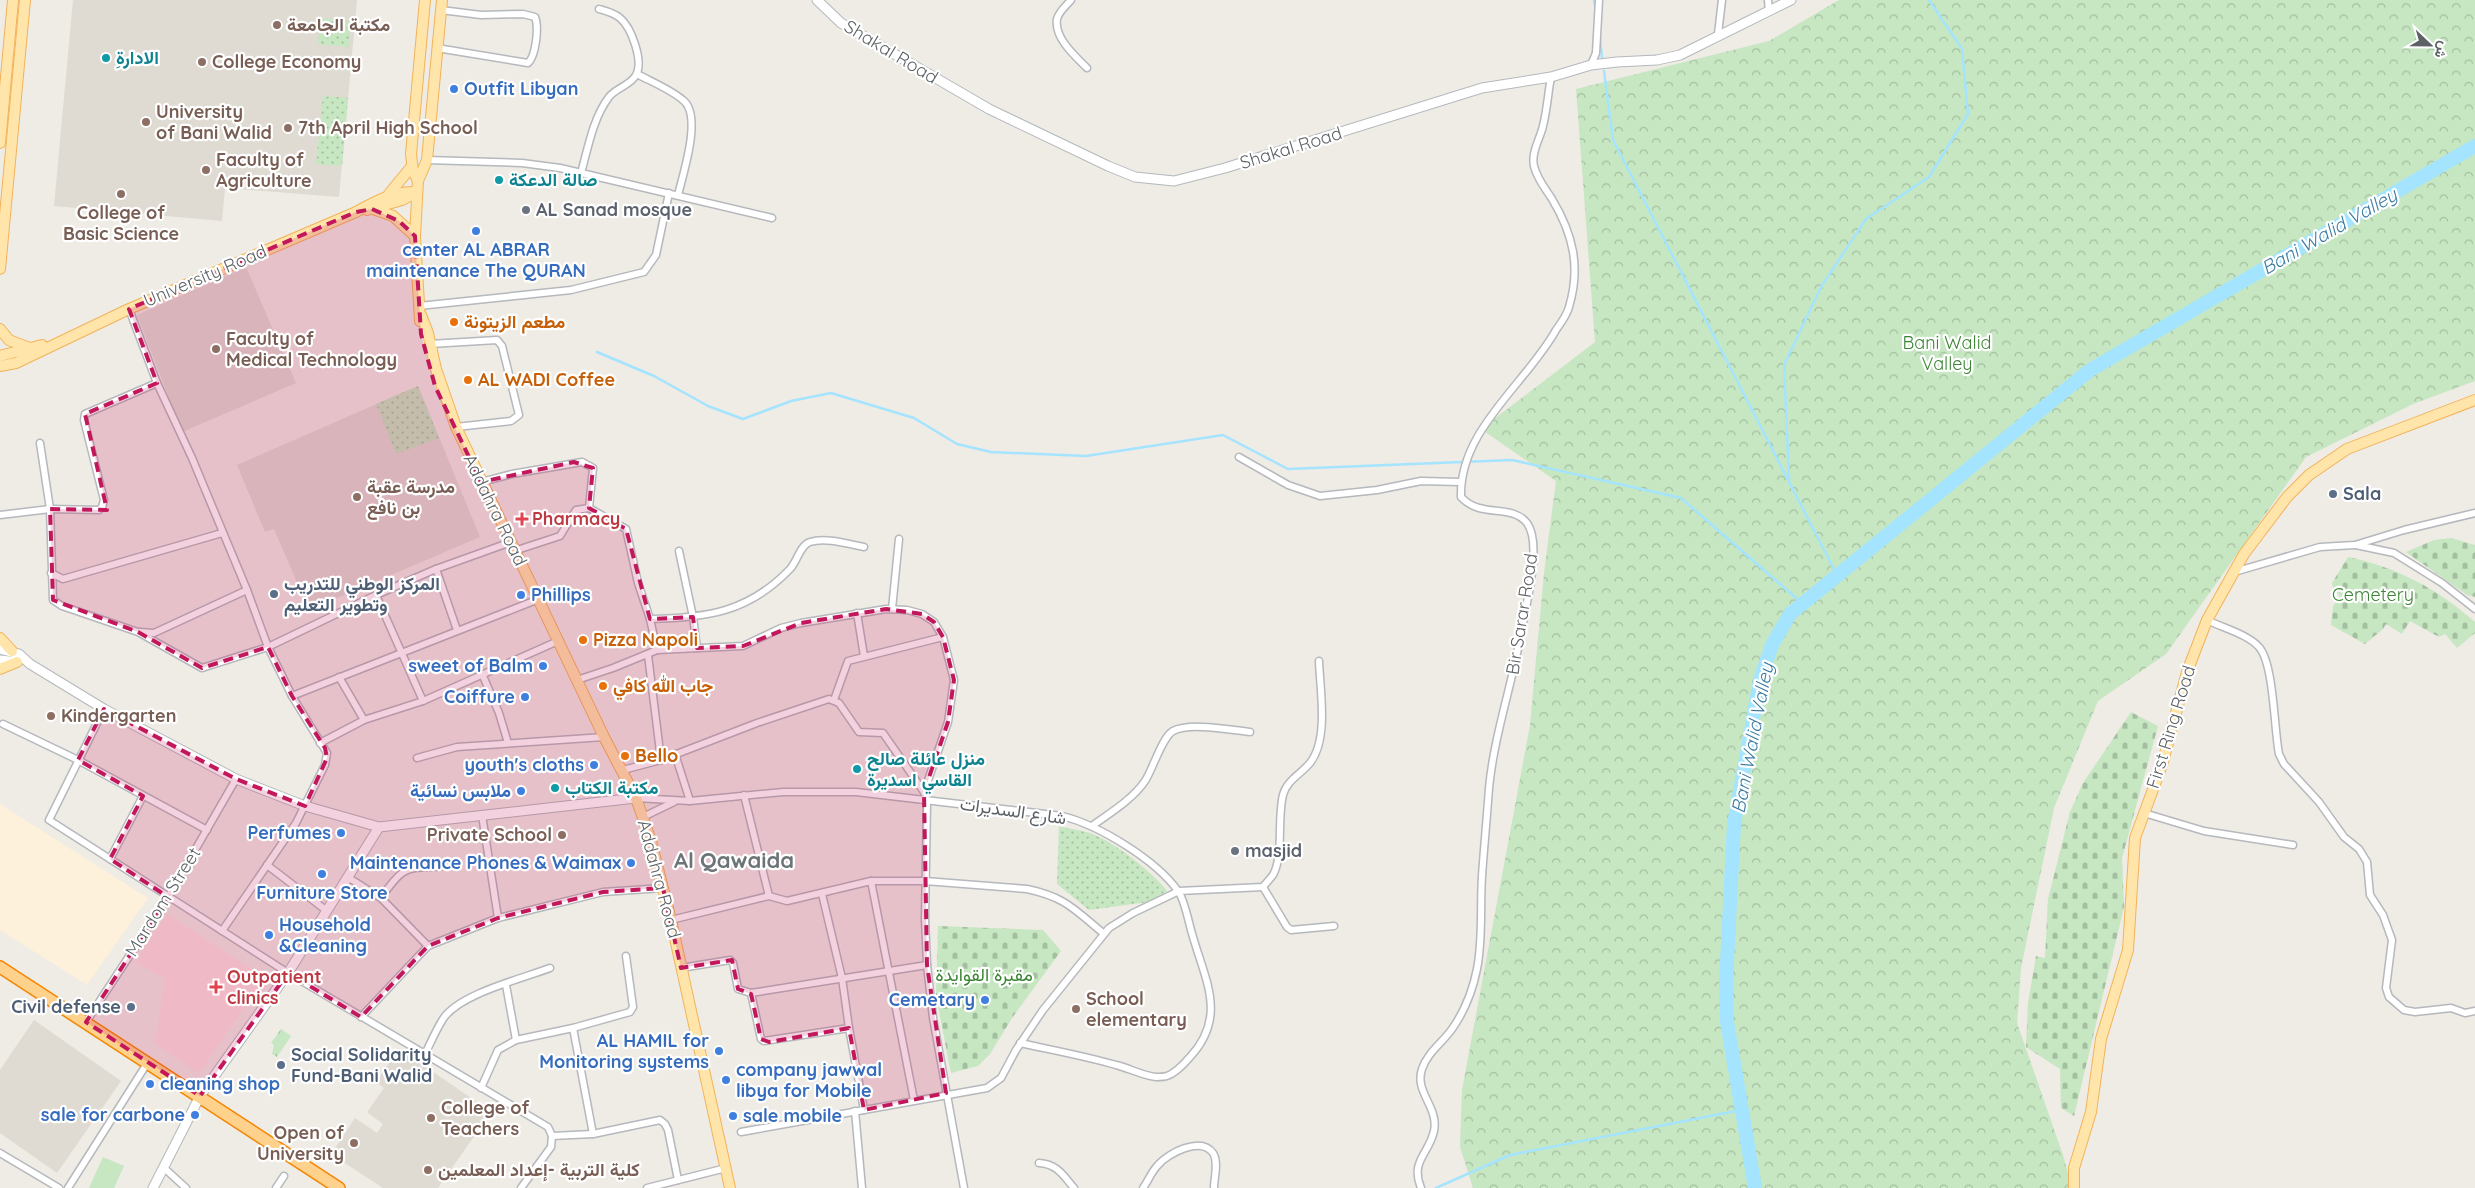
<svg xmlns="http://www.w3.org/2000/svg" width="2475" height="1188" font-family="Quicksand,Vazirmatn,sans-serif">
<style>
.commercial{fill:#fef1db}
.education{fill:#dfdbd3}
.medical{fill:#fce1e2}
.grass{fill:url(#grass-tufts)}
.forest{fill:url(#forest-crowns)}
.cemetery{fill:url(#cemetery-stones)}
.garden{fill:url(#garden-dots)}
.pitch{fill:#c6e7c1}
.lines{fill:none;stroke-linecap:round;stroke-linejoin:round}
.stream{stroke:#a5e4ff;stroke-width:2.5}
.river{stroke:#a5e4ff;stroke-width:14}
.street-casing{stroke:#b5b8bc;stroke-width:9}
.secondary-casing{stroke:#b3b9bc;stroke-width:11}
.primary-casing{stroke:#f2b35a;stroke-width:12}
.highway-casing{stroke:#f48600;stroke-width:14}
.street{stroke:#fff;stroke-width:6}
.secondary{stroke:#fff;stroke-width:9}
.primary{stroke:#ffe5aa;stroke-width:10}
.highway{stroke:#fed18d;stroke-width:11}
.marked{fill:#c2185b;fill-opacity:0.2;stroke:#c2185b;stroke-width:4;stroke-dasharray:10 6;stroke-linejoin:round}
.education-dot{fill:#8d6e63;stroke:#fff;stroke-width:2}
.culture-dot{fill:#0f9aa8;stroke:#fff;stroke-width:2}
.shop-dot{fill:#3f7fe0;stroke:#fff;stroke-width:2}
.worship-dot{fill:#6b7280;stroke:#fff;stroke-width:2}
.food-dot{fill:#e8710a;stroke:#fff;stroke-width:2}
.service-dot{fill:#5c6f8a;stroke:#fff;stroke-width:2}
.health-dot{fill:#e0444e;stroke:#fff;stroke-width:2}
.labels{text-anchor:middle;stroke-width:4.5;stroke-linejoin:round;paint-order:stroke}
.education-label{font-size:18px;font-weight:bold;fill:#785e54;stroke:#fff;text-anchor:start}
.street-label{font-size:18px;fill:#5c6265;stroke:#fff}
.culture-label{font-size:18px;font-weight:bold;fill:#0d838f;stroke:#fff;text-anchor:start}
.shop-label{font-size:18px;font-weight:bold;fill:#366cbe;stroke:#fff;text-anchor:end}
.worship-label{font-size:18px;font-weight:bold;fill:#5b616d;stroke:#fff;text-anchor:start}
.food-label{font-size:18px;font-weight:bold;fill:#c56008;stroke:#fff;text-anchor:start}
.park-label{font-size:18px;fill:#3c8534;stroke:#fff}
.service-label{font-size:18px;font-weight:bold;fill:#4e5e75;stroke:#fff;text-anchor:start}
.health-label{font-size:18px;font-weight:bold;fill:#be3a42;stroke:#fff;text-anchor:start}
.water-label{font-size:19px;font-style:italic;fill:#3b7ba0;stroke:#fff}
.district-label{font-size:22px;font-weight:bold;fill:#6d7477;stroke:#fff}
</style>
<defs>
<pattern id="grass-tufts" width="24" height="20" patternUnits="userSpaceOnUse" patternTransform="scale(1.25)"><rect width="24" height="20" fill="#c6e7c1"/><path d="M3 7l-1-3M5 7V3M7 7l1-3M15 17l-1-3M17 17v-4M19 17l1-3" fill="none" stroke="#a4bfa0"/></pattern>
<pattern id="forest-crowns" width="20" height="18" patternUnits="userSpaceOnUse" patternTransform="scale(1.25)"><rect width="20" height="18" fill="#c6e7c1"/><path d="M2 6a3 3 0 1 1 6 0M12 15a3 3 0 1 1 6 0" fill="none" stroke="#a4bfa0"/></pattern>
<pattern id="cemetery-stones" width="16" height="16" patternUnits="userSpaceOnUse" patternTransform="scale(1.25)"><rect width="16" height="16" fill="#c6e7c1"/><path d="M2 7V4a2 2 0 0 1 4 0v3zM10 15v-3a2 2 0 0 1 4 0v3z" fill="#a4bfa0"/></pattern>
<pattern id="garden-dots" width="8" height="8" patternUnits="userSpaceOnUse" patternTransform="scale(1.25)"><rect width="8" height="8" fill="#c6e7c1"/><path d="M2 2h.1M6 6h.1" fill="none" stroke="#a4bfa0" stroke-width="1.8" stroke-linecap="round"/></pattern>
</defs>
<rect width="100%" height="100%" fill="#efebe5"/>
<!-- commercial -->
<path class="commercial" d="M0 804 148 898 87 985 0 930Z"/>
<!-- education -->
<g class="education">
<path d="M73 0H357L339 197 225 188 222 221 54 206Z"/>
<path d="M246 267 296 383 182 432 137 315Z"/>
<path d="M418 386 480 537 309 610 274 529 265 532 237 465Z"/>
<path d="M34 1020 121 1081 57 1173 0 1133V1070Z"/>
<path d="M399 1048 491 1112 438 1188H383L331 1154 355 1118 377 1133 383 1124 367 1112 384 1088 376 1082Z"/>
</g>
<!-- medical -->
<path class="medical" d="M167 914 265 978 199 1073 155 1043 165 979 136 962Z"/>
<!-- grass -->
<path class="grass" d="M281 1029 291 1036 277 1057 272 1054 274 1045 271 1043Z"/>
<!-- forest -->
<path class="forest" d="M1839 0H2475V381L2413 404 2306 457 2166 654 2098 701 2054 808 2021 968 2017 1023 2063 1155 2072 1188H1473L1460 1147 1462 1090 1530 725 1544 573 1556 481 1481 429 1595 342 1576 89 1769 41Z"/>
<!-- cemetery -->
<g class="cemetery">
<path d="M2451 538 2475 545V597L2467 595 2406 552 2434 540Z"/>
<path d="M2348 557C2396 567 2438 589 2475 622V633L2457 648 2445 634 2439 637 2410 621 2402 634 2386 624 2383 629 2365 644 2331 625 2333 606 2340 596 2333 588 2332 583Z"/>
<path d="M2131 712 2158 726 2122 858 2124 907 2074 1116 2061 1108 2060 1069 2026 1047 2028 1003 2036 956 2045 958 2048 899 2070 812 2083 783Z"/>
<path d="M938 926 1043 930 1061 951 1012 1018 990 1054 978 1066 951 1073 936 996Z"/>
</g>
<!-- garden -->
<g class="garden">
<path d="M320 18 351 21 349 47 318 44Z"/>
<path d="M323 96 348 98 342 166 316 164Z"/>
<path d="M418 386 439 438 396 454 376 404Z"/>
<path d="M1059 826C1069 829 1080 830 1090 833 1111 840 1153 872 1167 891L1148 902 1089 910 1057 884Z"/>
</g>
<!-- pitch -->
<path class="pitch" d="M103 1157 124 1166 114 1188H89Z"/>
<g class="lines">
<!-- stream -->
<g class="stream">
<path d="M1594 0 1596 11"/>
<path d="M1600 39 1602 57"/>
<path d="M1604 71 1613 140 1837 575"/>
<path d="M597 352 654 376 708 406 743 419 791 401 831 393 914 418 957 444 991 452 1086 456 1223 435 1288 469 1512 460 1681 498 1803 604"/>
<path d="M1789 479 1784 365 1821 287 1866 219 1929 177 1968 114 1962 49 1929 0"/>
<path d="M1436 1188 1510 1155 1741 1110"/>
</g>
<!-- river -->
<path class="river" d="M1755 1188 1727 1022 1726 982 1734 824 1760 680 1772 645 1790 614 2090 370 2475 146"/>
<!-- street casing -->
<g class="street-casing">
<g id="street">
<path d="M1071 0C1066 6 1059 11 1057 19 1054 38 1075 56 1087 68"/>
<path d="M1768 0 1769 11"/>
<path d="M1718 34 1722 0"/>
<path d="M437 48 528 63C536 56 539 27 535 17L523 14 481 15 441 10"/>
<path d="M1591 65 1596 53 1599 0"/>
<path d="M637 74C652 82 672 90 684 101 702 117 683 174 678 195"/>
<path d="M427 160 522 163 560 168 772 218"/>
<path d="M581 173C588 148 593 118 609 97 616 88 631 85 636 75 644 61 631 27 620 18 614 13 606 11 599 9"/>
<path d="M419 306 571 290 644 272 656 255 669 193"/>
<path d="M129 309 157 383 192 458 247 590 268 647 292 696 327 753 325 765 296 823 222 931"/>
<path d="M430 344 497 340 502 346 519 415 511 421 456 427"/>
<path d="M40 443 50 509 53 600 62 606 138 632 202 668 268 647 376 595 436 569 511 542"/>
<path d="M1239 457 1288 485 1320 496 1377 490 1421 481 1460 482"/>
<path d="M481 482 512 474 582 462 593 468 589 508"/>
<path d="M0 515 50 509 99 510 102 507 104 500 84 420 85 414 157 383"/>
<path d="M2356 545 2394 553 2442 583 2475 609"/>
<path d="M514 551 560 536 576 510 589 508 626 529 638 583 650 619 657 650"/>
<path d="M679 551 693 617 697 648"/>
<path d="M436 569 457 630"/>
<path d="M2234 572 2320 547 2355 545 2404 530 2475 513"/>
<path d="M51 573 63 579 222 533"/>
<path d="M376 595 423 701"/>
<path d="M892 609 899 539"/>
<path d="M857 613 864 656"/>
<path d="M650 619C707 618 749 612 790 569 797 562 800 545 810 542 826 537 848 544 864 547"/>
<path d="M2207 620C2223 628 2247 634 2259 647 2274 664 2274 729 2279 754L2284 764 2319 802 2344 837 2359 849 2367 862 2370 895 2383 915 2392 940 2386 988 2389 997 2404 1010 2415 1012 2451 1008 2465 1013 2475 1011"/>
<path d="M140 632 154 633 247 590"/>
<path d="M648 655 661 760"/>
<path d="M483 676 499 713 508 743"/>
<path d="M339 677 364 720"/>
<path d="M577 680 613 668 657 650 743 646 781 628 801 623 886 609 907 610 922 614 934 622 943 637 954 680 948 722 924 792"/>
<path d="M292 696 539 599"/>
<path d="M834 700 848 661 943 637"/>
<path d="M104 709 49 820 288 973 548 1127 552 1136"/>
<path d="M3 724 78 760 207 830"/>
<path d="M320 743 364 720 423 701 558 641"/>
<path d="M675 754 690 801"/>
<path d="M417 758 457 747 604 737"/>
<path d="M623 770 661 760 757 723 829 699 839 703 859 732 883 733 924 792 927 801 925 919 927 965 933 1018 964 1188"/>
<path d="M744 795 769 896"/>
<path d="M636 798 690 801 783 792H856L1062 816C1099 825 1156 860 1178 891 1185 900 1189 925 1193 937 1206 982 1227 1017 1190 1057 1184 1064 1176 1073 1167 1076 1164 1077 1159 1077 1156 1077 1143 1076 1129 1068 1116 1065 1085 1056 1052 1050 1020 1043"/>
<path d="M2144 813 2204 831 2293 845"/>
<path d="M482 815 498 918"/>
<path d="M643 817 674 802"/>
<path d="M1092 826C1110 813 1133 799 1145 781 1153 769 1162 737 1173 731 1190 722 1230 730 1250 732"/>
<path d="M110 859 143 796"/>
<path d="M267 865 327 911"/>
<path d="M349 878 381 898 428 946"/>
<path d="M871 881 914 1100"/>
<path d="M1263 887 1287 927 1291 930 1334 926"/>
<path d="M381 898C405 863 406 869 446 866"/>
<path d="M671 920 769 896 787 901 871 881H925L1027 889C1065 897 1074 909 1103 933"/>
<path d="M681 968 730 960 733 963 738 989 751 993 927 965"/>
<path d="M506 985 516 1040"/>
<path d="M751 993 761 1039 764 1041 849 1028 842 978 822 894"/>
<path d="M361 1017 428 946 498 918 603 892 663 888"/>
<path d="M86 1022 168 897 236 779"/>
<path d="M573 1028 593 1134"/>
<path d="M849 1028 864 1110"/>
<path d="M425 1054C431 1042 436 1030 443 1019 459 994 521 979 550 968"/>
<path d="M481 1088 498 1050 516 1040 573 1028 630 1012 633 1007 626 956"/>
<path d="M855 1111 862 1188"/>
<path d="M741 1132 987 1088 1001 1078 1016 1050 1043 1010 1109 928 1133 913 1179 891 1263 887C1266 883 1270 879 1273 875 1284 855 1277 818 1283 795 1287 780 1301 774 1310 763 1329 739 1320 690 1319 661"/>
<path d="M552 1136 593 1134 660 1120 665 1124 668 1130 678 1180"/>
<path d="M0 1153 59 1188"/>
<path d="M1039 1163C1057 1164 1063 1175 1074 1188"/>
<path d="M163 1167 186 1188"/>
<path d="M68 1188 148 1062"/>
<path d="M276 1188 284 1176"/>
<path d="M521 1188 551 1147 552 1136"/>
<path d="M647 1188 726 1168"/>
<path d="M1143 1188C1148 1181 1152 1171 1158 1165 1168 1153 1201 1136 1213 1153 1219 1162 1214 1178 1214 1188"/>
<path d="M1421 1188C1410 1161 1429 1154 1434 1131 1439 1107 1414 1092 1422 1069 1427 1053 1443 1042 1452 1029 1464 1012 1473 989 1477 969 1483 939 1480 907 1482 876 1484 847 1487 817 1489 788 1494 736 1512 685 1521 633 1525 608 1543 545 1527 523 1511 503 1481 519 1461 497 1459 430 1526 384 1556 330 1561 323 1567 315 1569 307 1581 267 1573 234 1552 199 1545 188 1537 179 1534 166 1531 152 1540 139 1543 126 1547 110 1548 93 1551 77"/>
</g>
</g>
<!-- secondary casing -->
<g class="secondary-casing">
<g id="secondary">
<path d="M817 0 841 23 989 109 1108 166 1135 177 1174 181 1225 168 1482 88 1551 77 1591 65 1617 62 1657 60 1680 55 1791 0"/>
<path d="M0 649 19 654 30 664 104 709 236 779 305 806 379 827 636 798"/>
<path d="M0 660 17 662"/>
<path d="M153 1188 200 1096 288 973 379 827"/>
</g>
</g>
<!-- primary casing -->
<g class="primary-casing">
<g id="primary">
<path d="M0 143 13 0"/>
<path d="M418 181 413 171 411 154 425 0"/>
<path d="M389 194 412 166"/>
<path d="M373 209 393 216 415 236"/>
<path d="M367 210 402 200 415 193"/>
<path d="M0 269 25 0"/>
<path d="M421 315 428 333 436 369 456 427 604 737 636 798 651 841 671 920 730 1188"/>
<path d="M420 321 415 236 418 181 427 160 442 0"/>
<path d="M0 329 9 340 30 348"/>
<path d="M0 356 42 345"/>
<path d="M0 366 16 363 129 309 356 212C376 201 394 191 417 192"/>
<path d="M0 638 12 651"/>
<path d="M0 669 17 662"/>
<path d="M2074 1188V1168L2091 1112 2101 1039 2128 950 2135 838 2162 765 2187 672 2207 620 2244 554 2287 497 2309 475 2347 449 2475 400"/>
</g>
</g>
<!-- highway casing -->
<g class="highway-casing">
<path id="highway" d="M0 967 339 1188"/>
</g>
<!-- street -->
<use href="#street" class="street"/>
<!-- secondary -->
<use href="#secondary" class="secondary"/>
<!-- primary -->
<use href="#primary" class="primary"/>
<!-- highway -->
<use href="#highway" class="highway"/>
</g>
<!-- marked area -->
<path class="marked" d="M372 209 399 221 415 236 421 334 435 386 481 482 574 462 593 468 589 508 626 529 650 619 693 617 697 648 743 646 801 623 886 609 922 614 934 622 943 637 954 680 948 722 924 792 927 965 946 1093 864 1110 849 1028 769 1042 761 1039 751 994 738 989 732 960 681 968 663 888 603 892 498 918 428 946 361 1017 288 973 200 1096 86 1022 168 897 110 859 143 796 78 760 104 709 236 779 305 806 327 758 325 748 292 696 268 647 202 668 138 632 53 600 50 509 107 510 85 414 157 383 129 309 356 212Z"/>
<!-- markers -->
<g class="education-dot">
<circle cx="277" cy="25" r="5"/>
<circle cx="202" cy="62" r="5"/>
<circle cx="146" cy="122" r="5"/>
<circle cx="288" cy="128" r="5"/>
<circle cx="206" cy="170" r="5"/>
<circle cx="121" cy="194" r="5"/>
<circle cx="216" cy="349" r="5"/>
<circle cx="357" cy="497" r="5"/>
<circle cx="51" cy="716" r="5"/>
<circle cx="562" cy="835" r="5"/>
<circle cx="1076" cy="1009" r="5"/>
<circle cx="431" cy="1118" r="5"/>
<circle cx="354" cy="1143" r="5"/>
<circle cx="428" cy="1170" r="5"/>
</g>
<g class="culture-dot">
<circle cx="106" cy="58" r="5"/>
<circle cx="499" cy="180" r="5"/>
<circle cx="857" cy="769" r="5"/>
<circle cx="555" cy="788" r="5"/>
</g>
<g class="shop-dot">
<circle cx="454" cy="89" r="5"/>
<circle cx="476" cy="231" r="5"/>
<circle cx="521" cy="595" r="5"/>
<circle cx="543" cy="666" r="5"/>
<circle cx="525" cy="697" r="5"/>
<circle cx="594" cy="765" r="5"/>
<circle cx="521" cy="791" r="5"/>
<circle cx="341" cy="833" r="5"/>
<circle cx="631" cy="863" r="5"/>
<circle cx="322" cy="874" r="5"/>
<circle cx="269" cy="935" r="5"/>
<circle cx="985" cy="1000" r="5"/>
<circle cx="719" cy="1051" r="5"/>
<circle cx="726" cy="1080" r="5"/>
<circle cx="150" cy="1084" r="5"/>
<circle cx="195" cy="1115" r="5"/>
<circle cx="733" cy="1116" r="5"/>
</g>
<g class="worship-dot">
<circle cx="526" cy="210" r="5"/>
<circle cx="1235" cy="851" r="5"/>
</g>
<g class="food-dot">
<circle cx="454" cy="322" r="5"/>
<circle cx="468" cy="380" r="5"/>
<circle cx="583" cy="640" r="5"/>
<circle cx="603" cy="686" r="5"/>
<circle cx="625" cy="756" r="5"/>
</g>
<g class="service-dot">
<circle cx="2333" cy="494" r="5"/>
<circle cx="274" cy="594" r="5"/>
<circle cx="131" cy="1007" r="5"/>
<circle cx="281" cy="1065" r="5"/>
</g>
<g class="health-dot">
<path d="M519.5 511.5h5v5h5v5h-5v5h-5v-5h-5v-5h5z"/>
<path d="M213.5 979.5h5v5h5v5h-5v5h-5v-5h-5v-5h5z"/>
</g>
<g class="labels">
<!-- education labels -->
<g class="education-label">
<text x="287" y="31">مكتبة الجامعة</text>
<text x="212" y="68">College Economy</text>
<text x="156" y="118">University<tspan x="156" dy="21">of Bani Walid</tspan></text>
<text x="298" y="134">7th April High School</text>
<text x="216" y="166">Faculty of<tspan x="216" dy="21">Agriculture</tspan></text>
<text x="121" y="219" text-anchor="middle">College of<tspan x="121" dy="21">Basic Science</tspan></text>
<text x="226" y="345">Faculty of<tspan x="226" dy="21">Medical Technology</tspan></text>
<text x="367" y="493">مدرسة عقبة<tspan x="367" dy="21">بن نافع</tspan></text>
<text x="61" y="722">Kindergarten</text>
<text x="552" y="841" text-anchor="end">Private School</text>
<text x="1086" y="1005">School<tspan x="1086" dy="21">elementary</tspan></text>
<text x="441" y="1114">College of<tspan x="441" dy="21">Teachers</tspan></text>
<text x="344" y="1139" text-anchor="end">Open of<tspan x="344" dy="21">University</tspan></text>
<text x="438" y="1176">كلية التربية -إعداد المعلمين</text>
</g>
<!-- street labels -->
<g class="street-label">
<text transform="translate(891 52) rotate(31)" y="6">Shakal Road</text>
<text transform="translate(1291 148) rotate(-17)" y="6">Shakal Road</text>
<text transform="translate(205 276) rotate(-23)" y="6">University Road</text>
<text transform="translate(495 510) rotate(64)" y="6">Addahra Road</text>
<text transform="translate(1522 614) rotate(-81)" y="6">Bir Sarar Road</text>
<text transform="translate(2171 727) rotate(-73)" y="6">First Ring Road</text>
<text transform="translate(1013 811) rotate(8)" y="6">شارع السديرات</text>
<text transform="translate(659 879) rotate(75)" y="6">Addahra Road</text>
<text transform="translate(163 902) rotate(-58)" y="6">Mardom Street</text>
</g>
<!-- culture labels -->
<g class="culture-label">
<text x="116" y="64">ِالادارة</text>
<text x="509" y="186">صالة الدعكة</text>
<text x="867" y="765">منزل عائلة صالح<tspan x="867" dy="21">القاسي اسديرة</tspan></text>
<text x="565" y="794">مكتبة الكتاب</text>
</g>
<!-- shop labels -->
<g class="shop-label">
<text x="464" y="95" text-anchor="start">Outfit Libyan</text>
<text x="476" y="256" text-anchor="middle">center AL ABRAR<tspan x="476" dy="21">maintenance The QURAN</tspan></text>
<text x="531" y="601" text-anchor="start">Phillips</text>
<text x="533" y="672">sweet of Balm</text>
<text x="515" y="703">Coiffure</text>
<text x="584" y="771">youth's cloths</text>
<text x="511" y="797">ملابس نسائية</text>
<text x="331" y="839">Perfumes</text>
<text x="621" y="869">Maintenance Phones &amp; Waimax</text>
<text x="322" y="899" text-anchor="middle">Furniture Store</text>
<text x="279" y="931" text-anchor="start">Household<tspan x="279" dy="21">&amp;Cleaning</tspan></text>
<text x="975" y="1006">Cemetary</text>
<text x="709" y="1047">AL HAMIL for<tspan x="709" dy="21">Monitoring systems</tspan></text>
<text x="736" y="1076" text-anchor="start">company jawwal<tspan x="736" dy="21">libya for Mobile</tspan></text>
<text x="160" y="1090" text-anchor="start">cleaning shop</text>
<text x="185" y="1121">sale for carbone</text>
<text x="743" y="1122" text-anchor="start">sale mobile</text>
</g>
<!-- worship labels -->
<g class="worship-label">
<text x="536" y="216">AL Sanad mosque</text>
<text x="1245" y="857">masjid</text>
</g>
<!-- food labels -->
<g class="food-label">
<text x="464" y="328">مطعم الزيتونة</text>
<text x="478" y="386">AL WADI Coffee</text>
<text x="593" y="646">Pizza Napoli</text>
<text x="613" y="692">جاب الله كافي</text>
<text x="635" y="762">Bello</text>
</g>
<!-- park labels -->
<g class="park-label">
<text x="1947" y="349">Bani Walid<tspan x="1947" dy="21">Valley</tspan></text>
<text x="2373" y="601">Cemetery</text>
<text x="984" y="981">مقبرة القوايدة</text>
</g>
<!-- service labels -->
<g class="service-label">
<text x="2343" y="500">Sala</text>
<text x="284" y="590">المركز الوطني للتدريب<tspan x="284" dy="21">وتطوير التعليم</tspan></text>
<text x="121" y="1013" text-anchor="end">Civil defense</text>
<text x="291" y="1061">Social Solidarity<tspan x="291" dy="21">Fund-Bani Walid</tspan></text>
</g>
<!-- health labels -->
<g class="health-label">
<text x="532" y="525">Pharmacy</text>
<text x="227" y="983">Outpatient<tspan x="227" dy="21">clinics</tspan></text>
</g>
<!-- water labels -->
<g class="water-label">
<text transform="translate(2329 231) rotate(-30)" y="7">Bani Walid Valley</text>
<text transform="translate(1752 738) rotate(-79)" y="7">Bani Walid Valley</text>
</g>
<!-- district labels -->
<g class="district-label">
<text x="734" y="868">Al Qawaida</text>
</g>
</g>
<!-- north arrow -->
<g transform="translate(2430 45) rotate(112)" stroke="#ffffff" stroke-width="4" paint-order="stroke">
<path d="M0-4L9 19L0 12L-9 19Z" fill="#5c6265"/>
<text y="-8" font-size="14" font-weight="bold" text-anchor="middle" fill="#5c6265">ش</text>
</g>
</svg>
